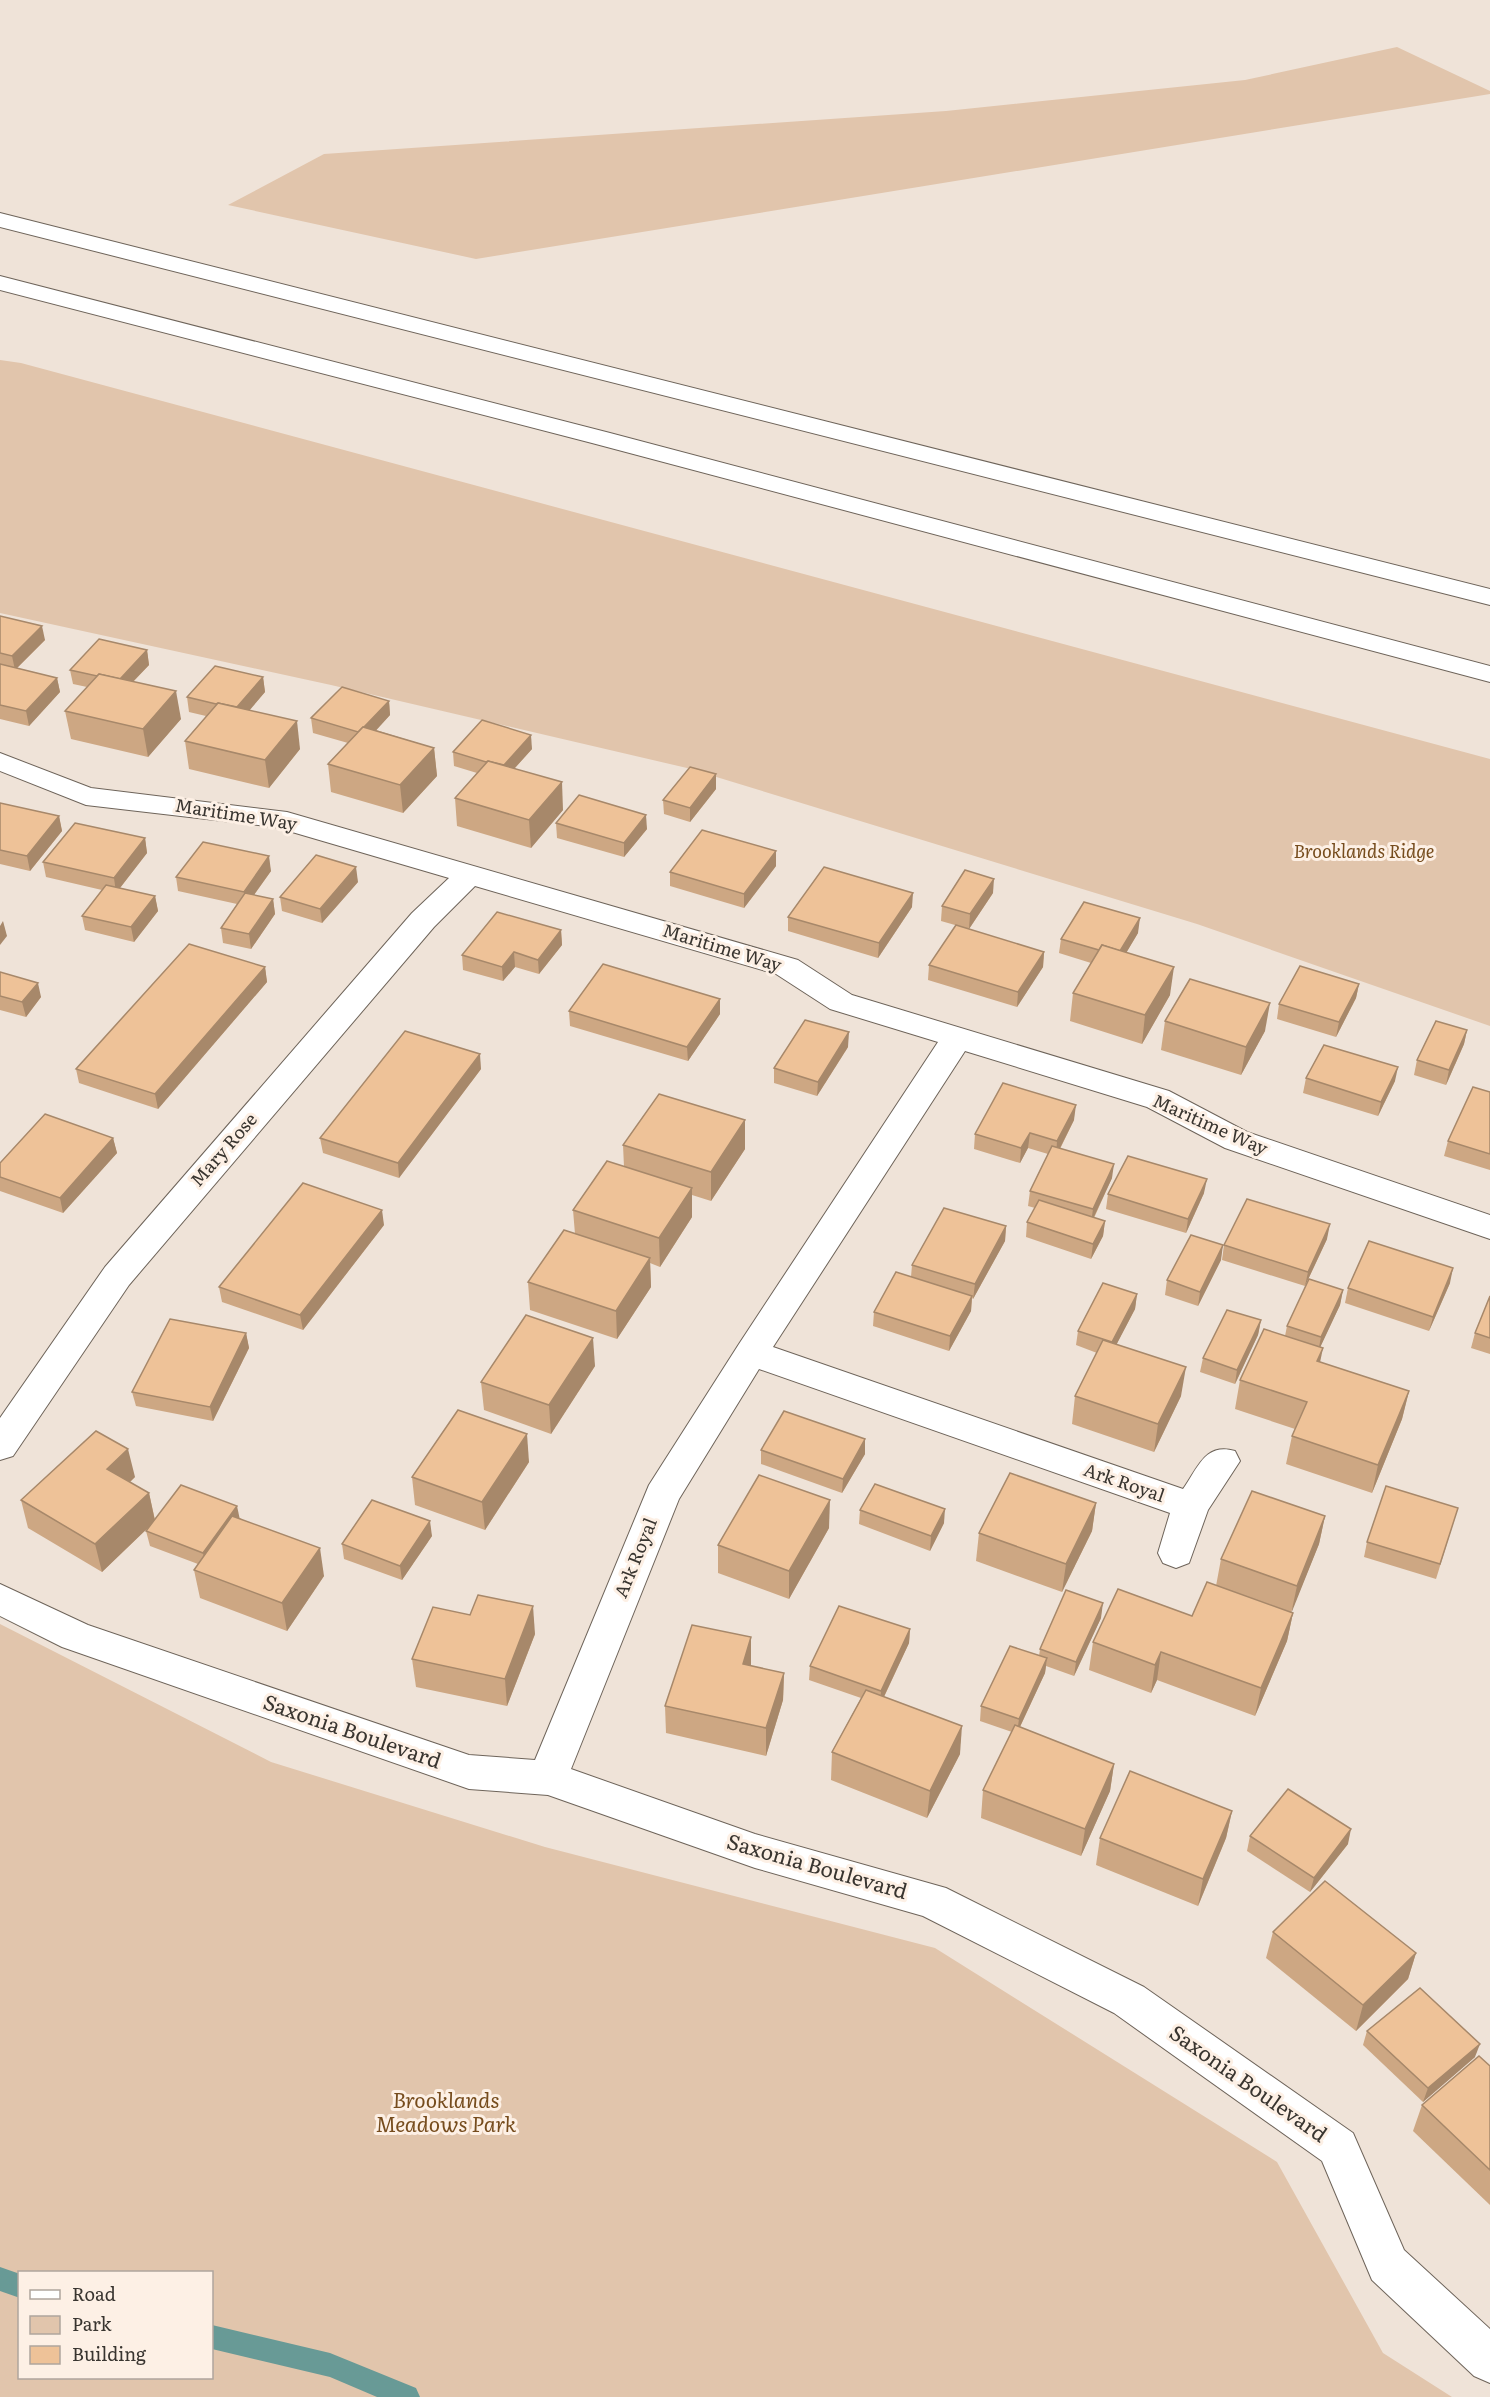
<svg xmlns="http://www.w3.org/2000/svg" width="1490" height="2397" font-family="Literata,serif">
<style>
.green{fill:#e1c5ac;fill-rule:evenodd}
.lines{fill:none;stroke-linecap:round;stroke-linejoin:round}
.stream{fill:#689a96;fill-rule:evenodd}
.street-casing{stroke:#6e645a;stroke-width:2}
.highway-casing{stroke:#6e645a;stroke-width:2}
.street{fill:#fff;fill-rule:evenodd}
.highway{fill:#fff;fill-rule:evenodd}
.wall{fill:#cda783}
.shaded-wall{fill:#a7886a}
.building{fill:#eec298;stroke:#a7886a;stroke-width:1.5}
.labels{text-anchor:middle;stroke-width:6;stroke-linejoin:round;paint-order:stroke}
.street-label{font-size:18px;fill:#393530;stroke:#fdf0e5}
.park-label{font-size:18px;font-style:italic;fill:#764c1d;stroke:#fdf0e5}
.near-street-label{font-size:21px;fill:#393530;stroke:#fdf0e5}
.near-park-label{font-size:21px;font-style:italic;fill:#764c1d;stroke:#fdf0e5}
</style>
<rect width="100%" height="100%" fill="#efe3d8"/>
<!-- green -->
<g class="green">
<path d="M1397 47 1490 91V94L476 259 228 205 324 154 946 111 1245 80Z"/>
<path d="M0 360 21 363 1490 759V1026L1197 924 687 768 331 685 0 613Z"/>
<path d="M0 1624 271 1762 545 1847 935 1948 1277 2162 1383 2353 1452 2397H0ZM20 2272H212V2378H20Z"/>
</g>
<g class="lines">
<!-- stream -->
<g class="stream">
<path d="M0 2267 20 2274V2298L0 2291Z"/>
<path d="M212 2325 330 2353 416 2388 420 2397H377L330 2377 212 2349Z"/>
</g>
<!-- street casing -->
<g class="street-casing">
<path id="street" d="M0 753 91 788 287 812 798 960 852 995 1169 1091 1247 1132 1490 1215V1239L1225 1148 1147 1107 965 1051 773 1347 1183 1489C1198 1468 1205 1442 1235 1451L1240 1461 1208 1510 1189 1563 1176 1568 1163 1563 1158 1553 1170 1513 759 1369 679 1499 571 1769 755 1834 946 1888 1144 1987 1353 2133 1404 2250 1490 2329V2383L1474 2376 1372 2280 1322 2161 1114 2013 923 1916 755 1868 548 1795 469 1789 62 1647 0 1616V1584L88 1625 469 1755 535 1760 649 1485 739 1344 938 1042 830 1009 776 974 475 886 434 927 129 1285 13 1456 0 1460V1418L105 1267 412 913 449 878 275 827 86 805 0 771Z"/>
</g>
<!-- highway casing -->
<g class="highway-casing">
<g id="highway">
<path d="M0 213 1490 589V605L0 227Z"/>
<path d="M0 276 610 433 1490 666V682L592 443 0 290Z"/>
</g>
</g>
<!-- street -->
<use href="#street" class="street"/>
<!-- highway -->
<use href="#highway" class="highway"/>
</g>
<!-- wall -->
<g class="wall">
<path d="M0 616 45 640 17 668 57 678 60 692 29 726 0 719Z"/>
<path d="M147 650 149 665 133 682 181 719 148 757 71 739 65 711 87 687 73 684 70 670Z"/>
<path d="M263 677 265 692 249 710 300 749 269 788 189 769 185 741 206 716 189 712 187 697Z"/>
<path d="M389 701 390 715 376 730 434 748 437 776 403 813 331 792 328 764 348 743 313 733 311 718Z"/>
<path d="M532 749 515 768 563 810 531 848 457 826 455 798 477 773 454 766 453 752Z"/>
<path d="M716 774V789L690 822 664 814 663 800Z"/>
<path d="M0 803 59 816 62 831 30 871 0 864Z"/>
<path d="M556 823 647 829 624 857 557 838Z"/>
<path d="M145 838 147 853 120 888 155 896 158 911 134 942 85 930 82 916 102 890 46 877 43 862Z"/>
<path d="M776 866 744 908 670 886V872Z"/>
<path d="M271 871 254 895 273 899 275 914 251 949 223 943 221 928 237 904 178 891 176 877Z"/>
<path d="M358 882 322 923 282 911 280 897Z"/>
<path d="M993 893 969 929 941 921 942 906Z"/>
<path d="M912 907 878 958 788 931V917Z"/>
<path d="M561 930 562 945 539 974 515 967 503 981 463 970 462 955Z"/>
<path d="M1138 933 1126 953 1170 995 1142 1044 1070 1021 1073 993 1091 963 1059 953 1061 939Z"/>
<path d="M1044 952 1043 967 1017 1007 928 980 929 965Z"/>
<path d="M265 967 267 982 158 1109 79 1083 76 1069Z"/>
<path d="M0 972 41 997 26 1017 0 1010Z"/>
<path d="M1359 984 1356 998 1336 1037 1277 1019 1279 1004Z"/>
<path d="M569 1011 720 1014 688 1061 570 1026Z"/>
<path d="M1165 1021 1265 1031 1241 1075 1161 1050Z"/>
<path d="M1467 1030 1464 1044 1446 1085 1414 1075 1417 1060Z"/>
<path d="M848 1047 817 1096 774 1083V1068Z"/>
<path d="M481 1069 399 1178 323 1153 320 1138Z"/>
<path d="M1306 1078 1395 1081 1378 1116 1303 1093Z"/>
<path d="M1490 1092V1170L1444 1156 1448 1141Z"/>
<path d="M1074 1120 1060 1149 1112 1178 1094 1218 1105 1221 1103 1236 1091 1259 1026 1237 1027 1222 1035 1208 1028 1206 1030 1191 1048 1154 1028 1148 1020 1163 974 1149 975 1134Z"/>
<path d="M113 1138 117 1153 63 1213 0 1191V1163Z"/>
<path d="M623 1145 745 1149 711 1201 692 1195V1217L660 1267 650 1263 651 1287 617 1339 530 1310 528 1282 575 1234 573 1210 624 1167Z"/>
<path d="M1204 1193 1186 1233 1106 1209 1108 1194Z"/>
<path d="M384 1225 303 1330 222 1302 219 1287Z"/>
<path d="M1006 1226 1005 1241 973 1299 972 1298 971 1311 949 1351 873 1326 874 1312 911 1277 912 1265Z"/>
<path d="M1327 1239 1305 1286 1222 1260 1224 1245Z"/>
<path d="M1221 1260 1198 1306 1165 1295 1167 1280Z"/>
<path d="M1450 1283 1429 1331 1345 1303 1348 1288Z"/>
<path d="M1343 1290 1340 1305 1320 1347V1362L1409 1391 1402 1419 1372 1493 1286 1464 1292 1436 1295 1429 1235 1409 1240 1380 1285 1336 1287 1326Z"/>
<path d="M1137 1294 1135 1309 1116 1345 1181 1396 1154 1452 1072 1424 1075 1396 1097 1353 1076 1345 1078 1331Z"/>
<path d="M1490 1296V1354L1471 1348 1475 1333Z"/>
<path d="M1261 1320 1258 1335 1235 1384 1200 1372 1203 1358Z"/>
<path d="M246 1333 249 1348 213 1421 136 1406 132 1392Z"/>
<path d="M595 1366 551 1434 484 1410 481 1382Z"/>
<path d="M865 1439V1454L842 1493 761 1464V1450Z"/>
<path d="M529 1462 485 1530 415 1505 412 1477Z"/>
<path d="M135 1477 130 1482 149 1493 155 1520 240 1518 324 1576 287 1631 200 1598 194 1570 198 1564 150 1546 146 1531 151 1525 102 1572 28 1528 21 1500Z"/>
<path d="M1096 1503 1092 1531 1062 1592 976 1561 979 1533Z"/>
<path d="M1458 1508 1436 1579 1364 1557 1367 1542Z"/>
<path d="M860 1510 944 1523 930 1551 859 1524Z"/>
<path d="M1325 1516 1319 1544 1291 1612 1293 1613 1287 1641 1255 1716 1157 1680 1151 1693 1089 1670 1093 1642 1192 1616 1216 1586 1221 1559Z"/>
<path d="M829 1528 789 1599 718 1573V1545Z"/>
<path d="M432 1536 402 1580 344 1559 342 1544Z"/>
<path d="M1101 1618 1074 1676 1046 1666 1045 1673 1020 1727 1114 1764 1110 1791 1081 1856 981 1818 983 1790 1012 1732 980 1721 981 1706 1039 1656 1040 1649Z"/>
<path d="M910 1629 909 1643 884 1697 960 1754 927 1818 831 1780 832 1752 861 1698 809 1680 810 1666Z"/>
<path d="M535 1634 507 1706 416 1687 412 1659Z"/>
<path d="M751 1666 784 1673 783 1700 766 1756 666 1733 665 1706Z"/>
<path d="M1232 1811 1226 1838 1198 1906 1096 1865 1100 1838Z"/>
<path d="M1250 1836 1348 1844 1310 1892 1247 1851Z"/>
<path d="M1273 1932 1416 1953 1408 1979 1356 2031 1266 1958Z"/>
<path d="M1367 2031 1475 2057 1423 2102 1363 2045Z"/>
<path d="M1490 2066V2205L1413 2131 1422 2105Z"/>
</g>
<!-- shaded-wall -->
<g class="shaded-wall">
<path d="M42 626 45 640 15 670 12 656Z"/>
<path d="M147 650 149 665 120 695 118 681Z"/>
<path d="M263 677 265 692 238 724 235 709Z"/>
<path d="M57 678 60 692 29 726 26 711Z"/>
<path d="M176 691 181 719 148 757 143 729Z"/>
<path d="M389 701 390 715 361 747 359 732Z"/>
<path d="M297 721 300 749 269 788 265 760Z"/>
<path d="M531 735 532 749 503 781 502 767Z"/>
<path d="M434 748 437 776 403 813 400 785Z"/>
<path d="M716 774V789L690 822V808Z"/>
<path d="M562 782 563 810 531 848 529 820Z"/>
<path d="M646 815 647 829 624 857V843Z"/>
<path d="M59 816 62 831 30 871 27 856Z"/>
<path d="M145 838 147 853 116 893 114 878Z"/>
<path d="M776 851V866L744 908V894Z"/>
<path d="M269 856 271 871 246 906 244 892Z"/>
<path d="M356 867 358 882 322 923 320 909Z"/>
<path d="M994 879 993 893 969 929 970 914Z"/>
<path d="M913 893 912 907 878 958 879 943Z"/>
<path d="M155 896 158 911 134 942 131 927Z"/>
<path d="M273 899 275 914 251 949 249 934Z"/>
<path d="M1140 918 1138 933 1116 970 1118 955Z"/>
<path d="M3 921 7 936 0 945V926Z"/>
<path d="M561 930 562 945 539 974 538 960Z"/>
<path d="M514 952 515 967 503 981 502 967Z"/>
<path d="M1044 952 1043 967 1017 1007 1018 992Z"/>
<path d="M265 967 267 982 158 1109 155 1094Z"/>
<path d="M1174 967 1170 995 1142 1044 1145 1015Z"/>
<path d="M38 983 41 997 26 1017 22 1002Z"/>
<path d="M1359 984 1356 998 1336 1037 1339 1022Z"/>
<path d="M720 999V1014L688 1061 687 1047Z"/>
<path d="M1270 1003 1265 1031 1241 1075 1246 1047Z"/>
<path d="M1467 1030 1464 1044 1446 1085 1449 1070Z"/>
<path d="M849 1032 848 1047 817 1096 818 1082Z"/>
<path d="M480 1054 481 1069 399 1178 398 1163Z"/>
<path d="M1398 1067 1395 1081 1378 1116 1381 1102Z"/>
<path d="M1076 1105 1074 1120 1056 1156 1057 1141Z"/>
<path d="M745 1120V1149L711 1201V1172Z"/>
<path d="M1030 1133 1028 1148 1020 1163 1021 1148Z"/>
<path d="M113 1138 117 1153 63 1213 60 1198Z"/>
<path d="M1114 1164 1112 1178 1091 1223 1093 1209Z"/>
<path d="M1207 1179 1204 1193 1186 1233 1188 1219Z"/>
<path d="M692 1188V1217L660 1267 659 1238Z"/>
<path d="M382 1210 384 1225 303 1330 300 1315Z"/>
<path d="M1105 1221 1103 1236 1091 1259 1093 1244Z"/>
<path d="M1330 1224 1327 1239 1305 1286 1308 1272Z"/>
<path d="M1006 1226 1005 1241 973 1299 975 1284Z"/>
<path d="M1223 1245 1221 1260 1198 1306 1200 1292Z"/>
<path d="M650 1258 651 1287 617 1339 616 1311Z"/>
<path d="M1453 1268 1450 1283 1429 1331 1433 1317Z"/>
<path d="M1343 1290 1340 1305 1318 1352 1321 1337Z"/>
<path d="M1137 1294 1135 1309 1110 1357 1112 1342Z"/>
<path d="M972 1296 971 1311 949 1351 950 1336Z"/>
<path d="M1261 1320 1258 1335 1235 1384 1237 1370Z"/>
<path d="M246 1333 249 1348 213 1421 210 1407Z"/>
<path d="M593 1338 595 1366 551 1434 549 1405Z"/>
<path d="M1323 1348 1317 1377V1361Z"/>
<path d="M1186 1367 1181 1396 1154 1452 1158 1424Z"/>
<path d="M1409 1391 1402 1419 1372 1493 1378 1465Z"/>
<path d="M527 1434 529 1462 485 1530 482 1502Z"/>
<path d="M865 1439V1454L842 1493 843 1479Z"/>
<path d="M128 1449 135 1477 114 1497 107 1469Z"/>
<path d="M149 1493 155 1521 102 1572 95 1544Z"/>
<path d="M830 1500 829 1528 789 1599V1571Z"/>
<path d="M1096 1503 1092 1531 1062 1592 1066 1564Z"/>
<path d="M237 1506 240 1520 206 1567 203 1553Z"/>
<path d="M945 1509 944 1523 930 1551 931 1536Z"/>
<path d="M1325 1516 1319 1544 1291 1614 1297 1586Z"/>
<path d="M430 1521 432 1536 402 1580 400 1566Z"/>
<path d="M320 1548 324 1576 287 1631 282 1603Z"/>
<path d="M1103 1603 1101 1618 1074 1676 1076 1662Z"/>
<path d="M533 1606 535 1634 507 1706 505 1679Z"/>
<path d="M1293 1613 1287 1641 1255 1716 1261 1688Z"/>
<path d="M910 1629 909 1643 880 1705 881 1691Z"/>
<path d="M751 1637V1665L743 1692V1664Z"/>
<path d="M1161 1652 1157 1680 1151 1693 1155 1665Z"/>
<path d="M1047 1658 1045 1673 1017 1733 1019 1719Z"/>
<path d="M784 1673 783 1700 766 1756V1728Z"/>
<path d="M962 1726 960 1754 927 1818 930 1791Z"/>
<path d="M1114 1764 1110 1791 1081 1856 1085 1829Z"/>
<path d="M1232 1811 1226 1838 1198 1906 1203 1879Z"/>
<path d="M1351 1829 1348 1844 1310 1892 1314 1878Z"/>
<path d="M1416 1953 1408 1979 1356 2031 1363 2005Z"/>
<path d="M1480 2044 1475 2057 1423 2102 1428 2088Z"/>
</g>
<!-- building -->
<g class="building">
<path d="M0 616 42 626 12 656 0 653Z"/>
<path d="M99 639 147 650 120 679 99 674 97 676 70 670Z"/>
<path d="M0 664 57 678 26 711 0 705Z"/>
<path d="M215 666 263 677 237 707 218 703 216 704 187 697Z"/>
<path d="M99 674 176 691 143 729 65 711Z"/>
<path d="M342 687 389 701 364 727H363L358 732 311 718Z"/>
<path d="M218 703 297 721 265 760 185 741Z"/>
<path d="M482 720 531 735 504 765 488 761 486 762 453 752Z"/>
<path d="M363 727 434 748 400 785 328 764Z"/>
<path d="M488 761 562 782 529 820 455 798Z"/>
<path d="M690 767 716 774 690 808 663 800Z"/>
<path d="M579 795 646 815 624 843 556 823Z"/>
<path d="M0 803 59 816 27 856 0 850Z"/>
<path d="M75 823 145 838 114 878 43 862Z"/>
<path d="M702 830 776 851 744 894 670 872Z"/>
<path d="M203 842 269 856 244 892 176 877Z"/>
<path d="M316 855 356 867 320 909 280 897Z"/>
<path d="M824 867 913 893 879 943 788 917Z"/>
<path d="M965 870 994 879 970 914 942 906Z"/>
<path d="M106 885 155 896 131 927 82 916Z"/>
<path d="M245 893 273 899 249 934 221 928Z"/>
<path d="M1084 902 1140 918 1120 951 1102 945 1099 950 1061 939Z"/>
<path d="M497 912 561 930 538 960 514 952 502 967 462 955Z"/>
<path d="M956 925 1044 952 1018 992 929 965Z"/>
<path d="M189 944 265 967 155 1094 76 1069Z"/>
<path d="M1102 945 1174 967 1145 1015 1073 993Z"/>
<path d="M603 964 720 999 687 1047 569 1011Z"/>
<path d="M1300 966 1359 984 1339 1022 1279 1004Z"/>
<path d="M0 972 38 983 22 1002 0 996Z"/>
<path d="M1190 979 1270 1003 1246 1047 1165 1021Z"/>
<path d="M805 1020 849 1032 818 1082 774 1068Z"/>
<path d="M1436 1021 1467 1030 1449 1070 1417 1060Z"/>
<path d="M405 1031 480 1054 398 1163 320 1138Z"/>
<path d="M1324 1045 1398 1067 1381 1102 1306 1078Z"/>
<path d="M1003 1083 1076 1105 1057 1141 1030 1133 1021 1148 975 1134Z"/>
<path d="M1473 1087 1490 1092V1154L1448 1141Z"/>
<path d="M659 1094 745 1120 711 1172 623 1145Z"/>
<path d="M45 1114 113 1138 60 1198 0 1177V1163Z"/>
<path d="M1052 1146 1114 1164 1093 1209 1030 1191Z"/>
<path d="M1128 1156 1207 1179 1188 1219 1108 1194Z"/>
<path d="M607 1161 692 1188 659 1238 573 1210Z"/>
<path d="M303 1183 382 1210 300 1315 219 1287Z"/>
<path d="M1247 1199 1330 1224 1308 1272 1224 1245Z"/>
<path d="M1039 1200 1105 1221 1093 1244 1027 1222Z"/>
<path d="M944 1208 1006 1226 975 1284 912 1265Z"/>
<path d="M564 1230 650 1258 616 1311 528 1282Z"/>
<path d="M1191 1235 1223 1245 1200 1292 1167 1280Z"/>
<path d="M1369 1241 1453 1268 1433 1317 1348 1288Z"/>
<path d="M896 1272 972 1296 950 1336 874 1312Z"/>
<path d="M1309 1279 1343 1290 1321 1337 1287 1326Z"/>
<path d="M1103 1283 1137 1294 1112 1342 1078 1331Z"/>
<path d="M1490 1296V1338L1475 1333Z"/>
<path d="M1227 1310 1261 1320 1237 1370 1203 1358Z"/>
<path d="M526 1315 593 1338 549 1405 481 1382Z"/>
<path d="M170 1319 246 1333 210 1407 132 1392Z"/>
<path d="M1264 1329 1323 1348 1317 1361 1409 1391 1378 1465 1292 1436 1307 1402 1240 1380Z"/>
<path d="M1103 1340 1186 1367 1158 1424 1075 1396Z"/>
<path d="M458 1410 527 1434 482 1502 412 1477Z"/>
<path d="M784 1411 865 1439 843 1479 761 1450Z"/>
<path d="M96 1431 128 1449 107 1469 149 1493 95 1544 21 1500Z"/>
<path d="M1010 1473 1096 1503 1066 1564 979 1533Z"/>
<path d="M759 1475 830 1500 789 1571 718 1545Z"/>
<path d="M875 1484 945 1509 931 1536 860 1510Z"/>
<path d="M181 1485 237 1506 203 1553 146 1531Z"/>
<path d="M1386 1486 1458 1508 1440 1564 1367 1542Z"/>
<path d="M1252 1491 1325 1516 1297 1586 1221 1559Z"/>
<path d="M372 1500 430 1521 400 1566 342 1544Z"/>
<path d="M232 1516 320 1548 282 1603 194 1570Z"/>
<path d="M1207 1582 1293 1613 1261 1688 1161 1652 1155 1665 1093 1642 1118 1589 1192 1616Z"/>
<path d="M1066 1590 1103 1603 1076 1662 1040 1649Z"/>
<path d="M478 1595 533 1606 505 1679 412 1659 433 1607 470 1615Z"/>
<path d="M839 1606 910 1629 881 1691 810 1666Z"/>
<path d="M692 1625 751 1637 743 1664 784 1673 766 1728 665 1706Z"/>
<path d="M1010 1646 1047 1658 1019 1719 981 1706Z"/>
<path d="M866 1690 962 1726 930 1791 832 1752Z"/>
<path d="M1015 1725 1114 1764 1085 1829 983 1790Z"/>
<path d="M1130 1771 1232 1811 1203 1879 1100 1838Z"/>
<path d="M1288 1789 1351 1829 1314 1878 1250 1836Z"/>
<path d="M1325 1881 1416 1953 1363 2005 1273 1932Z"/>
<path d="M1420 1988 1480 2044 1428 2088 1367 2031Z"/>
<path d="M1479 2056 1490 2066V2170L1422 2105Z"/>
</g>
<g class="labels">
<!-- street labels -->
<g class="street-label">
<text transform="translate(236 815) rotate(9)" y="6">Maritime Way</text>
<text transform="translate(722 948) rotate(17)" y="6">Maritime Way</text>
<text transform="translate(1210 1125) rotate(24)" y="6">Maritime Way</text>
<text transform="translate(224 1150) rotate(-49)" y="6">Mary Rose</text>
<text transform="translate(1124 1483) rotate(19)" y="6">Ark Royal</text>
<text transform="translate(636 1558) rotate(-68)" y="6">Ark Royal</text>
</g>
<!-- park labels -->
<g class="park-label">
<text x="1364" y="858">Brooklands Ridge</text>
</g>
<!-- near-street labels -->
<g class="near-street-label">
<text transform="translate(352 1732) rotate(19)" y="7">Saxonia Boulevard</text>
<text transform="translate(817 1867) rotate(16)" y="7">Saxonia Boulevard</text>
<text transform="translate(1248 2084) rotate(35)" y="7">Saxonia Boulevard</text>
</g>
<!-- near-park labels -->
<g class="near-park-label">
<text x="446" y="2108">Brooklands<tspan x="446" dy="24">Meadows Park</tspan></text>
</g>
</g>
<!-- legend -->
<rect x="18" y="2271" width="195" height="108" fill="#fdf0e5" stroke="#afa59d" stroke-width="1.5"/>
<rect x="30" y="2290" width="30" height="9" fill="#ffffff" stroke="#afa59d" stroke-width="1.5"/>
<text x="72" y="2301" font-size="18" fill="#393530">Road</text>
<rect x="30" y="2316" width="30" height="18" fill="#e1c5ac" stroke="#afa59d" stroke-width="1.5"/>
<text x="72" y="2331" font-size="18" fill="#393530">Park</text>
<rect x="30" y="2346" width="30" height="18" fill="#eec298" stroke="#afa59d" stroke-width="1.5"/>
<text x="72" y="2361" font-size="18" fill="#393530">Building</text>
</svg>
